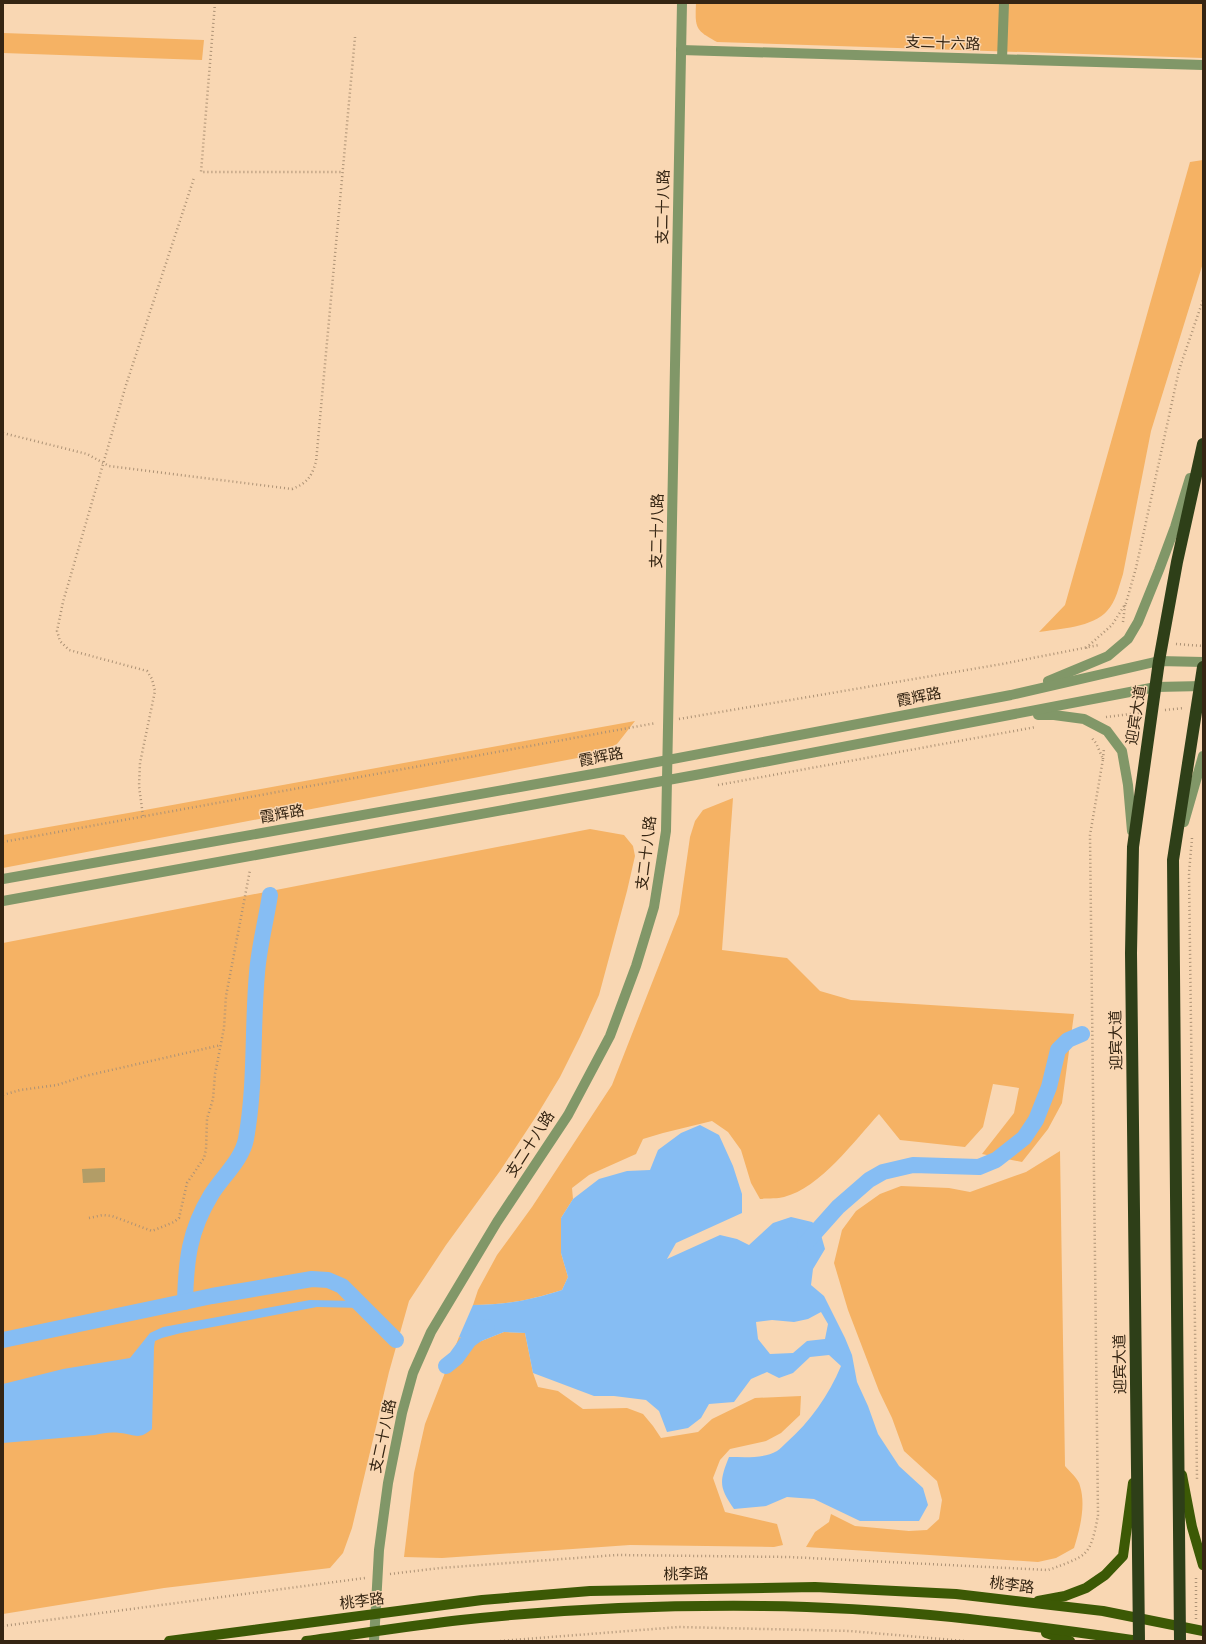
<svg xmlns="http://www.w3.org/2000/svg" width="1206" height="1644" font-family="'Space Grotesk','Noto Sans SC',sans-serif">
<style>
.green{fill:#f5b264}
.water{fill:#86bdf3;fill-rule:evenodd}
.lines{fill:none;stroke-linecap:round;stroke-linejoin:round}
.canal{stroke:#86bdf3;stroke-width:16}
.building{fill:#b29d67}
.path{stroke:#ad9275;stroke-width:2.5;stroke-dasharray:1 3;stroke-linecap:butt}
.minor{stroke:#819768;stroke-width:10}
.major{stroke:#3c5905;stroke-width:10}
.highway{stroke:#2e3f18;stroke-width:12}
.labels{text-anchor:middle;stroke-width:3;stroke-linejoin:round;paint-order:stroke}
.street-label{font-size:15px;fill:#352513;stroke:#f9d7b3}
</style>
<rect width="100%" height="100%" fill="#f9d7b3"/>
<!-- green -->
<g class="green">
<path d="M696 3H1203V58L717 42C695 30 695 28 696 3Z"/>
<path d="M3 33 204 40 202 60 3 53Z"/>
<path d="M1203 160V263L1151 431 1123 574C1119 586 1116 602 1107 611 1094 627 1058 629 1039 632L1065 605 1190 162Z"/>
<path d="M635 721 617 744 593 755 3 868V835L134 812Z"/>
<path d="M733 798 722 950 787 958 820 991 851 1000 1074 1014 1062 1103 1048 1129 1022 1162 982 1154 1014 1113 1019 1088 993 1084 983 1127 965 1147 900 1140 879 1114C855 1140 820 1188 784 1197 777 1199 767 1198 760 1199L751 1183 741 1150 728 1132 712 1121 663 1133 643 1139 636 1154 589 1175 572 1188 573 1199 561 1218V1253L568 1277 562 1290C530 1300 507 1305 473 1305L478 1290 497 1255 532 1207 612 1085 679 914 690 837 695 821 703 810Z"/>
<path d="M590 829 624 835 633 846 635 856 627 891 599 995 580 1037 560 1077 537 1115 500 1171 446 1245 409 1301 389 1372 352 1528 343 1553 330 1568 164 1588 3 1614V943Z"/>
<path d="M1060 1151 1065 1466C1069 1471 1079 1479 1080 1486 1086 1505 1080 1529 1074 1548L1056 1558 1038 1562 806 1547 815 1532 829 1522 831 1514 855 1526 909 1531 927 1530 939 1519 942 1500 937 1481 904 1451 892 1418 879 1391 848 1310 834 1263 842 1230 856 1211 880 1194 901 1186 949 1188 970 1192 1026 1172Z"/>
<path d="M504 1332 525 1333 533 1373 538 1387 558 1391 583 1409 627 1408 643 1414 653 1426 661 1438 698 1432 712 1419 755 1398 801 1396 800 1415 781 1433 766 1441 730 1449 720 1460 713 1478 725 1512 777 1524 783 1545 774 1547 630 1545 442 1558 404 1557 414 1473 425 1424 459 1337 479 1342Z"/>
</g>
<!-- water -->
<g class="water">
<path d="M700 1125 719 1135 733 1166 742 1194V1213L676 1243 667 1259 720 1235 737 1239 749 1245 773 1223 791 1217 812 1222 819 1228 825 1249 813 1269 811 1285 824 1296 845 1338 852 1355 857 1382 868 1406 878 1434 899 1466 923 1488 928 1505 919 1521H860L814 1499 787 1497 766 1506 734 1509C719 1487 719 1482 729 1457 744 1457 763 1459 777 1451 780 1449 784 1445 786 1443 810 1422 829 1395 841 1366L829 1355 810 1357 793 1373 779 1378 767 1372 751 1379 734 1402 709 1404 701 1418 688 1428 667 1432 659 1411 646 1400 614 1396H594L533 1373 525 1333 504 1332 479 1342 459 1337 473 1305C506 1305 531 1300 562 1290L568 1277 561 1253V1218L573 1199 599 1179 627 1171 650 1170 658 1150 681 1133ZM821 1312 828 1324 825 1339 807 1341 793 1353 770 1354 758 1339 756 1322 772 1320 794 1322 808 1319Z"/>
<path d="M310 1300 356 1301 363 1308 317 1307 181 1333 162 1338 155 1341 154 1347 152 1429C138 1441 135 1434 120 1433 111 1432 103 1433 95 1435L3 1443V1384L63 1369 130 1358 150 1333 163 1327Z"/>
</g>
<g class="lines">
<!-- canal -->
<g class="canal">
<path d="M805 1244 838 1207 869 1180 883 1172 913 1165 979 1167 996 1160 1024 1138 1036 1120 1049 1087 1058 1050 1068 1040 1082 1034"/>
<path d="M185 1302C186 1261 189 1231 211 1195 222 1177 242 1160 246 1139 256 1084 252 1028 257 973 259 947 266 921 270 895"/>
<path d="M3 1340 212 1296 312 1279 328 1280 342 1286 396 1340"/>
<path d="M446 1366 456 1358 469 1340 487 1327"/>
</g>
</g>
<!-- building -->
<path class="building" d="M105 1168V1182L83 1183 82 1169Z"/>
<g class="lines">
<!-- path -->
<g class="path">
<path d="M215 3 201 172H343"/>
<path d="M3 433 87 454 109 466 292 489C307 483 311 478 316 462L355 37"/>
<path d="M1123 622 1125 605"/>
<path d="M1176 644 1203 646"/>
<path d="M1086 648 1112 625 1126 603 1136 568 1179 370 1203 300"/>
<path d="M1165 710 1184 708"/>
<path d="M1106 717 1139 713"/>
<path d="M679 719 1002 664 1099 645"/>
<path d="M1103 759 1104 748"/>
<path d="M718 785 1036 727"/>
<path d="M143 816 139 786 140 763 155 691 152 679 147 671 69 650 60 641 57 631 63 602 126 385 194 178"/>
<path d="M1192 838 1189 873 1197 1479"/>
<path d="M3 842 656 723"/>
<path d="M3 1095 20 1090 57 1085 85 1076 221 1045"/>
<path d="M89 1218 103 1215 112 1216 152 1231 174 1222 179 1218 187 1183 204 1158 206 1150 207 1119 213 1099 215 1074 224 1028 226 996 250 870"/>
<path d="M390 1574 440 1568 617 1555 789 1557 1048 1570C1057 1567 1080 1559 1085 1553 1093 1545 1096 1526 1098 1515L1090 835 1103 759 1096 743 1091 737"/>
<path d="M1196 1619V1576"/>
<path d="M3 1626 365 1578"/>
<path d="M500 1641 679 1627 850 1631 965 1641"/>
</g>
<!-- minor -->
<g class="minor">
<path d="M681 50 1203 65"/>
<path d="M1002 59 1004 3"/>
<path d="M1048 681 1108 656 1128 639 1138 622 1159 570 1175 527 1190 478"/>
<path d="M1038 715H1054L1084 719 1107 731 1122 751 1128 785 1132 831"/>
<path d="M1184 822 1203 756"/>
<path d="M3 879 604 772 1011 695 1159 661 1203 662"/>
<path d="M3 901 701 774 1156 687 1203 686"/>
<path d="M374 1641 379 1550 388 1483 402 1413 413 1373 431 1332 497 1222 568 1115 610 1036 636 966 654 907 666 831 682 3"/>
</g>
<!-- major -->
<g class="major">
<path d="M1182 1475 1192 1527 1203 1565"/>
<path d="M1038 1601 1065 1596 1086 1588 1105 1575 1123 1556 1133 1483"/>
<path d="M1046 1633 1070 1641"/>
<path d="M169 1641 482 1600 590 1591 815 1587 956 1594 1103 1611 1203 1631"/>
<path d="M306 1641C358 1634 409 1626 461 1620 561 1609 662 1605 763 1606 888 1607 1016 1623 1139 1641"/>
</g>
<!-- highway -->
<g class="highway">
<path d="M1139 1641 1131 953 1133 847 1147 747 1159 661 1177 562 1203 444"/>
<path d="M1180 1641 1173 860 1203 667"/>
</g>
</g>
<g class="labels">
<!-- street labels -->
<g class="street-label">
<text transform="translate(943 43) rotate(2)" y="5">支二十六路</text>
<text transform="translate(663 207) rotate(-89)" y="5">支二十八路</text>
<text transform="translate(657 531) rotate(-89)" y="5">支二十八路</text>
<text transform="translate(919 697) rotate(-11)" y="5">霞辉路</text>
<text transform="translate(1136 715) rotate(-81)" y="5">迎宾大道</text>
<text transform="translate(601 757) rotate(-11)" y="5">霞辉路</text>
<text transform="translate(282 814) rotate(-10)" y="5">霞辉路</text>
<text transform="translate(646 853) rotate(-83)" y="5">支二十八路</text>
<text transform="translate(1116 1040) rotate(-91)" y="5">迎宾大道</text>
<text transform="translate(530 1144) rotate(-57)" y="5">支二十八路</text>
<text transform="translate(1120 1364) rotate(-91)" y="5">迎宾大道</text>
<text transform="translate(383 1436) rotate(-78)" y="5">支二十八路</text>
<text transform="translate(686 1574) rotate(-1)" y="5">桃李路</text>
<text transform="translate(1012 1585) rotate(7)" y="5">桃李路</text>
<text transform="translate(362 1601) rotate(-7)" y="5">桃李路</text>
</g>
</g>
<!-- border -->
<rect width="1206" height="1644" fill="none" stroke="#352513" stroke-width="8"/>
</svg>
